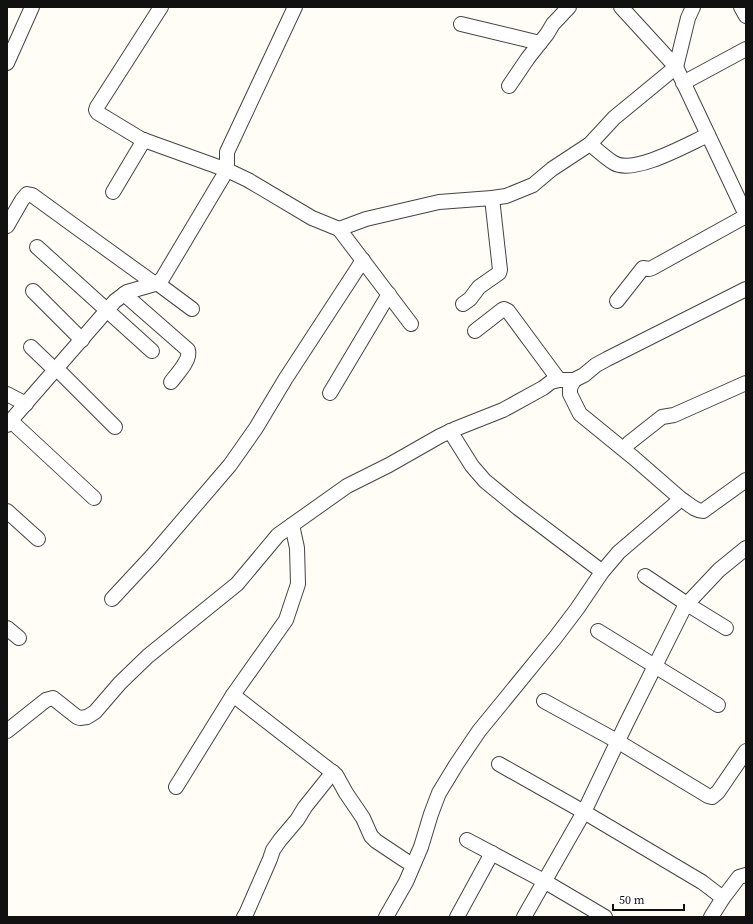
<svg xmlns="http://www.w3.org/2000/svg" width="753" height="924" font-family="'Source Serif 4',serif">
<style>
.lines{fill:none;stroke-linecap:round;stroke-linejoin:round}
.minor-casing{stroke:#444;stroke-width:16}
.minor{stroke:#fff;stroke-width:14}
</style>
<rect width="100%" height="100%" fill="#fffdf5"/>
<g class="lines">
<!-- minor casing -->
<g class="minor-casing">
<g id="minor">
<path d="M161 7 97 107 96 110 98 113 141 139 227 170 248 180 312 218 339 229 366 219 439 202 492 198 506 196 533 185 552 169 590 144 614 118 676 67 688 18 693 7"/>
<path d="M621 7 676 67 746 215"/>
<path d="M741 7 746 16"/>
<path d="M461 24 540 43"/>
<path d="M7 63 32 7"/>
<path d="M683 83 746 49"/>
<path d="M509 86 528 58 547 34 553 24 569 7"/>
<path d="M590 144C597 150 607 159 614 163 634 175 688 144 708 135"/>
<path d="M113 192 144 140"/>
<path d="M7 226 22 200 27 194 32 195 76 227 155 284"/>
<path d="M339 229 411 324"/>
<path d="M37 247 152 351"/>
<path d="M157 283 192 309"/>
<path d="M33 291 82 340"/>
<path d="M124 294 188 350C191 360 177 374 171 382"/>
<path d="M617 301 643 268 649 269 652 268 746 216"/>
<path d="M463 304 470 299 479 287 499 273 500 270 492 198"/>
<path d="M475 331 502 310 504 309 508 311 559 380"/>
<path d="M31 347 55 370"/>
<path d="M57 369 115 427"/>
<path d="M574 380 570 388V394L580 414 634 458 681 499C688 503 695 511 703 511L746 480"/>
<path d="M330 393 389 294"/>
<path d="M7 394 26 404"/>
<path d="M11 421 94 498"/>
<path d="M7 425 115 301 127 292 155 284 162 279 227 170V152L295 7"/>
<path d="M450 431 472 466 485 481 518 508 596 567"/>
<path d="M629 443 662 417 674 415 746 383"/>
<path d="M7 511 38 539"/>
<path d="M645 576 687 604 726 628"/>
<path d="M112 599 152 556 230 465 256 428 286 378 363 260"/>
<path d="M7 628 19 638"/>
<path d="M598 631 718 705"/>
<path d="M233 695 336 775 346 793 363 818 371 836 376 841 406 861"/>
<path d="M544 701 617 741 708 796 712 797 718 792 746 751"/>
<path d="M7 731 46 700 53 698 77 717 80 718 87 717 95 712 120 683 148 656 237 584 278 535 347 486 389 465 440 436 455 429 503 410 543 388 551 382 559 380H574L584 375 596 365 607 359 746 289"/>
<path d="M499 764 584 812 702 882 723 898"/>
<path d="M176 787 233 695 286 620 298 584 297 548 292 525"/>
<path d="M467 840 544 881 605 917"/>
<path d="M244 917 246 914 270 859 273 850 280 840 297 820 305 807 333 772"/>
<path d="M386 917 406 882 421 847 431 814 439 793 456 765 479 731 555 638 577 609 602 572 619 552 681 499"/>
<path d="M457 917 492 853"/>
<path d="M524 917 584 812 626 724 685 606 719 570 746 548"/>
<path d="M711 917 723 898 739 877 746 875"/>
</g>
</g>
<!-- minor -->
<use href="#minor" class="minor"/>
</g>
<!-- border -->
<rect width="753" height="924" fill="none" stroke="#111111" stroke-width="16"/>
<!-- scale -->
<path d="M613 904v6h71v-6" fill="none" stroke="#111111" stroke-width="2"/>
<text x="619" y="904" font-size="12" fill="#111111" stroke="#ffffff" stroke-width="3" paint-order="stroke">50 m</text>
</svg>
